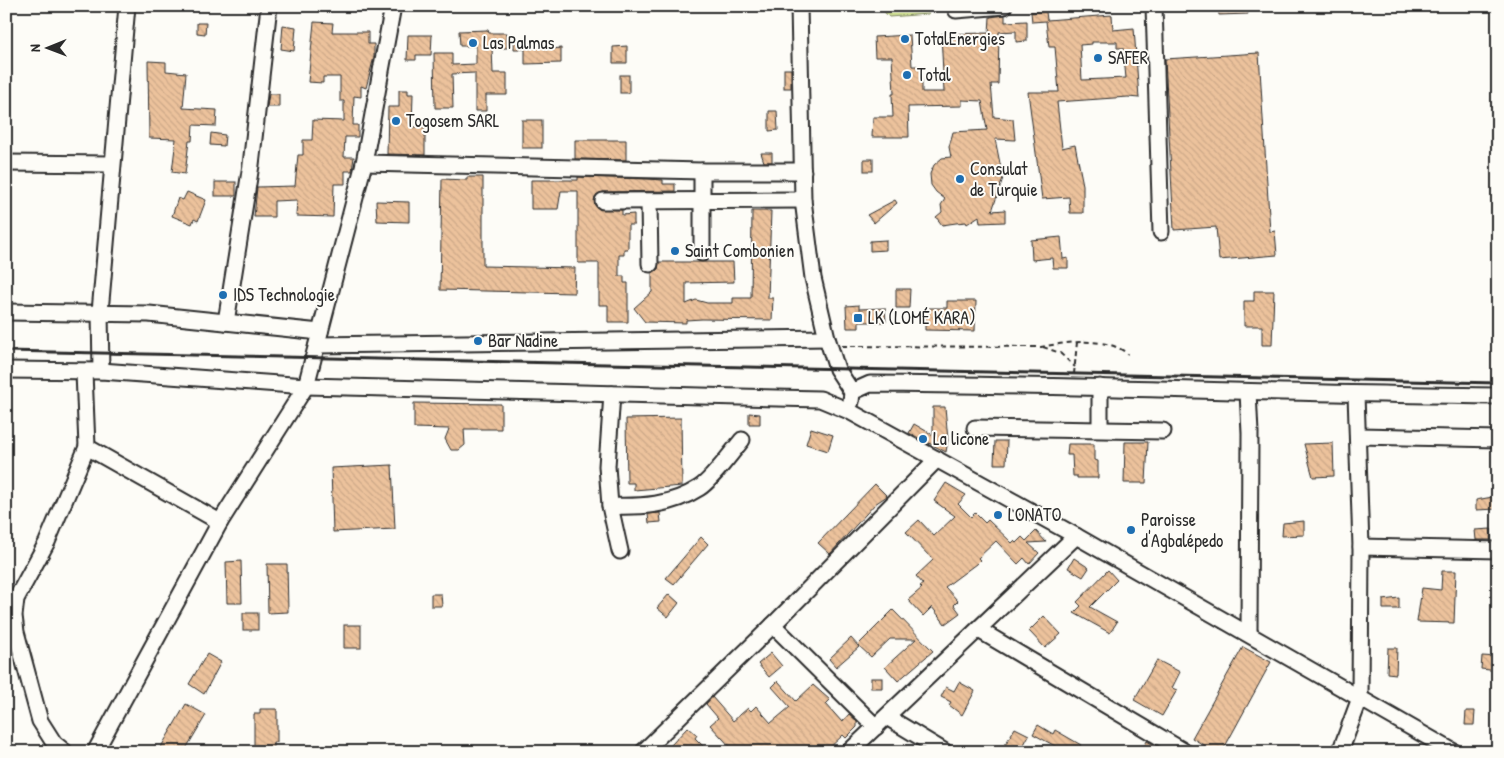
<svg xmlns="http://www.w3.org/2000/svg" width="1504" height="758" font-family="'Patrick Hand',sans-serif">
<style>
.grass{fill:url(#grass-tufts);stroke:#7e8660}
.building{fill:url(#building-back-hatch);stroke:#2b2b2b;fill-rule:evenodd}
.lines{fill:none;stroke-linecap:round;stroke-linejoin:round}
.minor-casing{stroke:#2b2b2b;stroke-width:19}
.path{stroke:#2b2b2b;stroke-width:2;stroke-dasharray:5 4;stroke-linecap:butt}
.minor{stroke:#fdfcf7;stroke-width:15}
.rail{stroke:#2b2b2b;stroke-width:3}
.poi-dot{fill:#1f6fb2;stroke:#fdfcf7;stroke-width:2}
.labels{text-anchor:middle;stroke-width:4;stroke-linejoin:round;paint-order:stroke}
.poi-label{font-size:18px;fill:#2b2b2b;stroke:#fdfcf7;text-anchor:start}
</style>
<defs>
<pattern id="grass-tufts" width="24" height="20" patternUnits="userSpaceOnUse" patternTransform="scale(1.25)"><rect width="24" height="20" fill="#d0e094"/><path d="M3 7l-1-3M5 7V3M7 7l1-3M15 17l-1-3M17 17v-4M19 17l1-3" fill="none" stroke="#b3c080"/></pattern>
<pattern id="building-back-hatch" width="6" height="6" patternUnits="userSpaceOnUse" patternTransform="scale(1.25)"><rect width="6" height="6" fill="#ecc29c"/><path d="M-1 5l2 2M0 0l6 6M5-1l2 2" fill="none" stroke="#cba787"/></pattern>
</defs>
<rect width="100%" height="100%" fill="#fdfcf7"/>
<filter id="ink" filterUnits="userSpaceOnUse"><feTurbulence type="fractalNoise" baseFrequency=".02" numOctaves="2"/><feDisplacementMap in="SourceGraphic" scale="10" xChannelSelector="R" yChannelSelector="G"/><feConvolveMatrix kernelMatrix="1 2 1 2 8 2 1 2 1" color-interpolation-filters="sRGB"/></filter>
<g filter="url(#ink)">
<!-- grass -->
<path class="grass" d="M879 6H932L928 14 889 17Z"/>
<!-- building -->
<g class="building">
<path d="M1218 6H1247L1248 14 1219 15Z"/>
<path d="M1031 12H1046L1047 20 1112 15 1113 30 1134 28 1139 98 1128 97 1057 102 1062 148 1075 145 1083 185V213H1070L1069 197 1042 199 1028 92H1059L1055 47H1049L1046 21 1032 22ZM1092 42H1117V48H1123L1126 78 1082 80 1080 45 1092 44Z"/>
<path d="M1005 15V22L1027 21V41L1016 42V31L999 32 998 84H991L994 117 1013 119 1015 140 995 139 1003 178 992 211 1005 210V222L980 223 979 216 967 224 966 222 956 223 942 225 936 217 942 212 941 205 945 199 936 192 931 185 930 174 934 165 942 158 951 157 949 147 953 132 987 130 982 101 962 100V106L908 107 909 137H872L873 117H893L892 94H894L892 57H875L874 37 910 35 912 66H922V92H944L941 34 989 33 990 17Z"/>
<path d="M314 22 333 23 332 32H368V44H374V57L366 88 361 86V97L354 96 353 125H358V137H345L344 157H354L352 171H345V184H334L333 217 296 216 297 200 274 201V217H254L257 187 295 186 298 155H303V140H312L313 120 344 121V101H340V77H323V83L308 82Z"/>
<path d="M197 23H206L205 34 197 33Z"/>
<path d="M283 25 296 27 294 51 281 49Z"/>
<path d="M488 30 489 33H507V48H492L493 73H507V95H486V111H475V73L452 74 453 108H435L434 53H452V65L476 64V46H460L459 31Z"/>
<path d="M408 35H432L431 55H416V60H407Z"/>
<path d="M514 39H526V43H552V49L561 48V63L525 64V49H514Z"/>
<path d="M627 46V63H613V47Z"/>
<path d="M1259 53 1270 232 1275 231 1277 255 1219 260 1216 227 1174 230 1165 59Z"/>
<path d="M148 61 166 62V71L186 73 183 108 217 110 216 126 193 125 192 141H189L185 174 172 172 176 139 149 138Z"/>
<rect x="784" y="69" width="7" height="19"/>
<rect x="620" y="75" width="9" height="18"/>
<path d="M399 90H408V94H413L412 127H425V155L387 154 388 107H399Z"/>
<path d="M269 94H279V107H267Z"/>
<path d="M769 111H777L778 130 769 131Z"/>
<rect x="522" y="120" width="20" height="28"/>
<path d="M211 133 225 135 224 146 210 145Z"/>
<path d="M575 140H626V160L575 159Z"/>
<path d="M761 153H772V162H764Z"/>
<rect x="864" y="159" width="9" height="12"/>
<path d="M467 177H483V266L575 268 574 293 440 290 442 179 467 180Z"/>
<path d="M578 177 648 179 663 180V184H675V191L603 192 595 197V205L599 209 622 210V215L634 214V225H628V249H624V255H619V276H624V283H628V322H608V305H599V263H578V191H561L558 209H531V180H578Z"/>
<rect x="215" y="182" width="21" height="14"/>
<path d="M187 192 206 200 198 221 194 219 192 224 172 216 178 198 183 200Z"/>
<path d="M895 200 897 203 874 223 867 215Z"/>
<path d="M376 201 409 202V222L377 221Z"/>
<path d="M752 211H771L768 298H773L772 320 702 319 686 320V323L645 322 634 308 652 292V273L658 269 659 262H733L734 282 686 283V304L696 300 707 303H733V298H751Z"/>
<path d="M1061 237 1063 259 1068 258V268H1053L1052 258 1032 260 1031 240Z"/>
<path d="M886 240V250L870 251V241Z"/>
<path d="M896 289H910L909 308H896Z"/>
<path d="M1254 291H1274L1272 345H1262V326H1244V301H1254Z"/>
<path d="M947 301H976L975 331 925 330V308H947Z"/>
<path d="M859 305V309L885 308 886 322H859V328H847L846 306Z"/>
<path d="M414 403 501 404V429H464L465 445 459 450H451L445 439 449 429 414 428Z"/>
<path d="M933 407H945L948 440 946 452 909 433 914 424 933 435Z"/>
<path d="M749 413 760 414V424H749Z"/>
<path d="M681 418 682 486 634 490V483H627L626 419Z"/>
<path d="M811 428 833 435 828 451 806 444Z"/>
<path d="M995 441H1007L1006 464H994Z"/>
<path d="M1125 442H1148L1146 483H1124Z"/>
<path d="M1333 443 1334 476 1313 477 1304 444Z"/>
<path d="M1068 444H1094V460L1098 461V478H1077V476H1073L1072 455H1067Z"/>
<path d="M392 465 395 529 333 532 331 468Z"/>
<path d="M946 483 966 495 958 504 971 517 975 513 985 523 988 520 1012 543 1014 541 1016 543 1022 537 1026 541 1036 531 1046 542 1028 543 1039 553 1029 564 1024 558 1018 564 996 541 978 558 980 560 976 564 945 587 958 601 954 605 960 613 945 624 932 607 923 616 908 600 922 588 920 586 923 584 916 576 933 560 906 532 919 520 934 536 955 516 934 501Z"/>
<path d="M875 484 887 496 875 504 830 554 818 543Z"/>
<path d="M1498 496V509L1476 510V500Z"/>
<path d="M660 513 661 522 649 523 648 514Z"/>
<path d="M1304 521V535L1282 536 1283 523Z"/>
<path d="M1491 529V540H1476L1475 530Z"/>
<path d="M701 537 708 544 674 584 666 578Z"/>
<path d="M1074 558 1089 568 1083 577 1068 568Z"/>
<path d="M241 561 242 603H227L226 562Z"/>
<path d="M267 564H287L288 612 268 613Z"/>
<path d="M1108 570 1117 580 1090 607 1117 622 1110 633 1074 613 1081 606 1077 602Z"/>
<path d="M1442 571H1456L1454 623 1417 622 1422 588 1441 590Z"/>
<path d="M431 594H441L442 606H431Z"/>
<path d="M669 594 679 603 668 617 657 608Z"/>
<path d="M1399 598V609H1383V600Z"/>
<path d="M893 610 933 651 898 681 885 667 916 639H890L871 657 858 645Z"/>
<rect x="243" y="613" width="15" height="17"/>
<path d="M1044 616 1061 634 1045 648 1029 631Z"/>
<rect x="344" y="625" width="17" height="23"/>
<path d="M851 638 859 647 836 667 829 659Z"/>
<path d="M1243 647 1271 662 1222 752H1215L1192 738Z"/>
<path d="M1388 648H1397L1396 674 1387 673Z"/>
<path d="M771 653 782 666 769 677 758 664Z"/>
<path d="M207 654 221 662 204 694 189 684Z"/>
<path d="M1482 656 1498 657V671L1481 669Z"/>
<path d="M1157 660 1180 672 1172 688 1177 690 1162 716 1134 700Z"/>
<rect x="871" y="678" width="11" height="10"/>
<path d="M778 681 796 701 813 685 830 700 826 704 842 722 849 714 857 721V727L846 738 843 735 825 752H735L710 725 718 718 706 704 712 697 733 721 748 708 751 711 756 706 771 723 790 707 772 687Z"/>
<path d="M959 682 975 691 962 715 949 705 951 702 941 697 946 687 954 691Z"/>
<path d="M186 704 206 715 184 752H168L161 747Z"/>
<path d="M260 709H277V742H273V748L254 747V714H260Z"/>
<path d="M1466 711H1475L1474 725H1465Z"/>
<path d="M1038 725 1053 734 1055 730 1081 745 1077 752H1066L1033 734Z"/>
<path d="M688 727 697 735 695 738 709 752H678L671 745Z"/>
<path d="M1015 728 1029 735 1020 752 1005 745Z"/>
<path d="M1147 741 1165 752H1141Z"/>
</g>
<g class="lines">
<!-- minor casing -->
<g class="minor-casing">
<g id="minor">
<path d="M799 6 803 200 813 278 827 338 837 369 852 392 851 402"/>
<path d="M1154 6 1161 232"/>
<path d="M956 10 1004 6"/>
<path d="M6 163 112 164"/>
<path d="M364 163 702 171H803"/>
<path d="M603 201 803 200"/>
<path d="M649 202 650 264"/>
<path d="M702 253V171"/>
<path d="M6 312 149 314 320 332"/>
<path d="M226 322 251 165 269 6"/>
<path d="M317 345 827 338"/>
<path d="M6 370 101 371 306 386 820 399 849 411 1076 536 1454 752"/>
<path d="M101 371 100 312 127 6"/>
<path d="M852 392 870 384C1079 385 1288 394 1498 396"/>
<path d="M1248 392 1250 433 1249 634"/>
<path d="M612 394 607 466 610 506 620 551"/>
<path d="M975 428 1163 431"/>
<path d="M1100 429V387"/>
<path d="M1359 436 1498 439"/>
<path d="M87 447 220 522"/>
<path d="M610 506C641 507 671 506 699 488 711 481 732 452 742 440"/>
<path d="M1361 547 1498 550"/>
<path d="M773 625 876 727"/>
<path d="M979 630 1185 752"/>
<path d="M887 717 945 752"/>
<path d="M65 752 54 743 40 721 16 632 14 616 16 599 47 542 87 447 84 372"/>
<path d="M95 752 220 522 306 386 364 163 393 6"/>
<path d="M643 752 773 625 937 459"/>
<path d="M849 752 1076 536"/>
<path d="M1340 752 1360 698 1361 547 1356 394"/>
</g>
</g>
<!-- path -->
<g class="path">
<path d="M842 346 1041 347C1068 342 1106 336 1128 354"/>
<path d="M1043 347 1060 353 1075 367"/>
<path d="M1074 374 1077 342"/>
</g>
<!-- minor -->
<use href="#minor" class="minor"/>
<!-- rail -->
<path class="rail" d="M6 351 1498 383"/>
</g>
</g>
<!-- markers -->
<g class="poi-dot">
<circle cx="905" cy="39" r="5"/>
<circle cx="473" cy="43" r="5"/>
<circle cx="1098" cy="58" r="5"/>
<circle cx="907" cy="75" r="5"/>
<circle cx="396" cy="121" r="5"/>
<circle cx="960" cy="179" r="5"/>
<circle cx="675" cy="251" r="5"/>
<circle cx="223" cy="295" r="5"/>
<rect x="853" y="313" width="10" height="10" rx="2.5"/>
<circle cx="478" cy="341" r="5"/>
<circle cx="923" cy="439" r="5"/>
<circle cx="998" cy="515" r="5"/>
<circle cx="1131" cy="530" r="5"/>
</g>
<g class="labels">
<!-- poi labels -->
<g class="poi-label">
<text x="915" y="45">TotalEnergies</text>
<text x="483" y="49">Las Palmas</text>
<text x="1108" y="64">SAFER</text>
<text x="917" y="81">Total</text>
<text x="406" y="127">Togosem SARL</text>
<text x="970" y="175">Consulat<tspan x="970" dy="21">de Turquie</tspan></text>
<text x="685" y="257">Saint Combonien</text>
<text x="233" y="301">IDS Technologie</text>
<text x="868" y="324">LK (LOMÉ KARA)</text>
<text x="488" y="347">Bar Nadine</text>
<text x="933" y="445">La licone</text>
<text x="1008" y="521">LONATO</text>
<text x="1141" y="526">Paroisse<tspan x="1141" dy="21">d'Agbalépedo</tspan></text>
</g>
</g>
<!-- margin -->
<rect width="1504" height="758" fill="none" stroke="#fdfcf7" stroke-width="25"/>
<rect x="12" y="12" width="1479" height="733" fill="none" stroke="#2b2b2b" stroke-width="2" filter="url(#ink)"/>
<!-- north arrow -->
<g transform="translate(48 48) rotate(269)" stroke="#fdfcf7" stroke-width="4" paint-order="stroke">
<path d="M0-4L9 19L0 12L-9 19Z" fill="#2b2b2b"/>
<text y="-8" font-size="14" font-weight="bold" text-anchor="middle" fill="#2b2b2b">N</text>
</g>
</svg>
